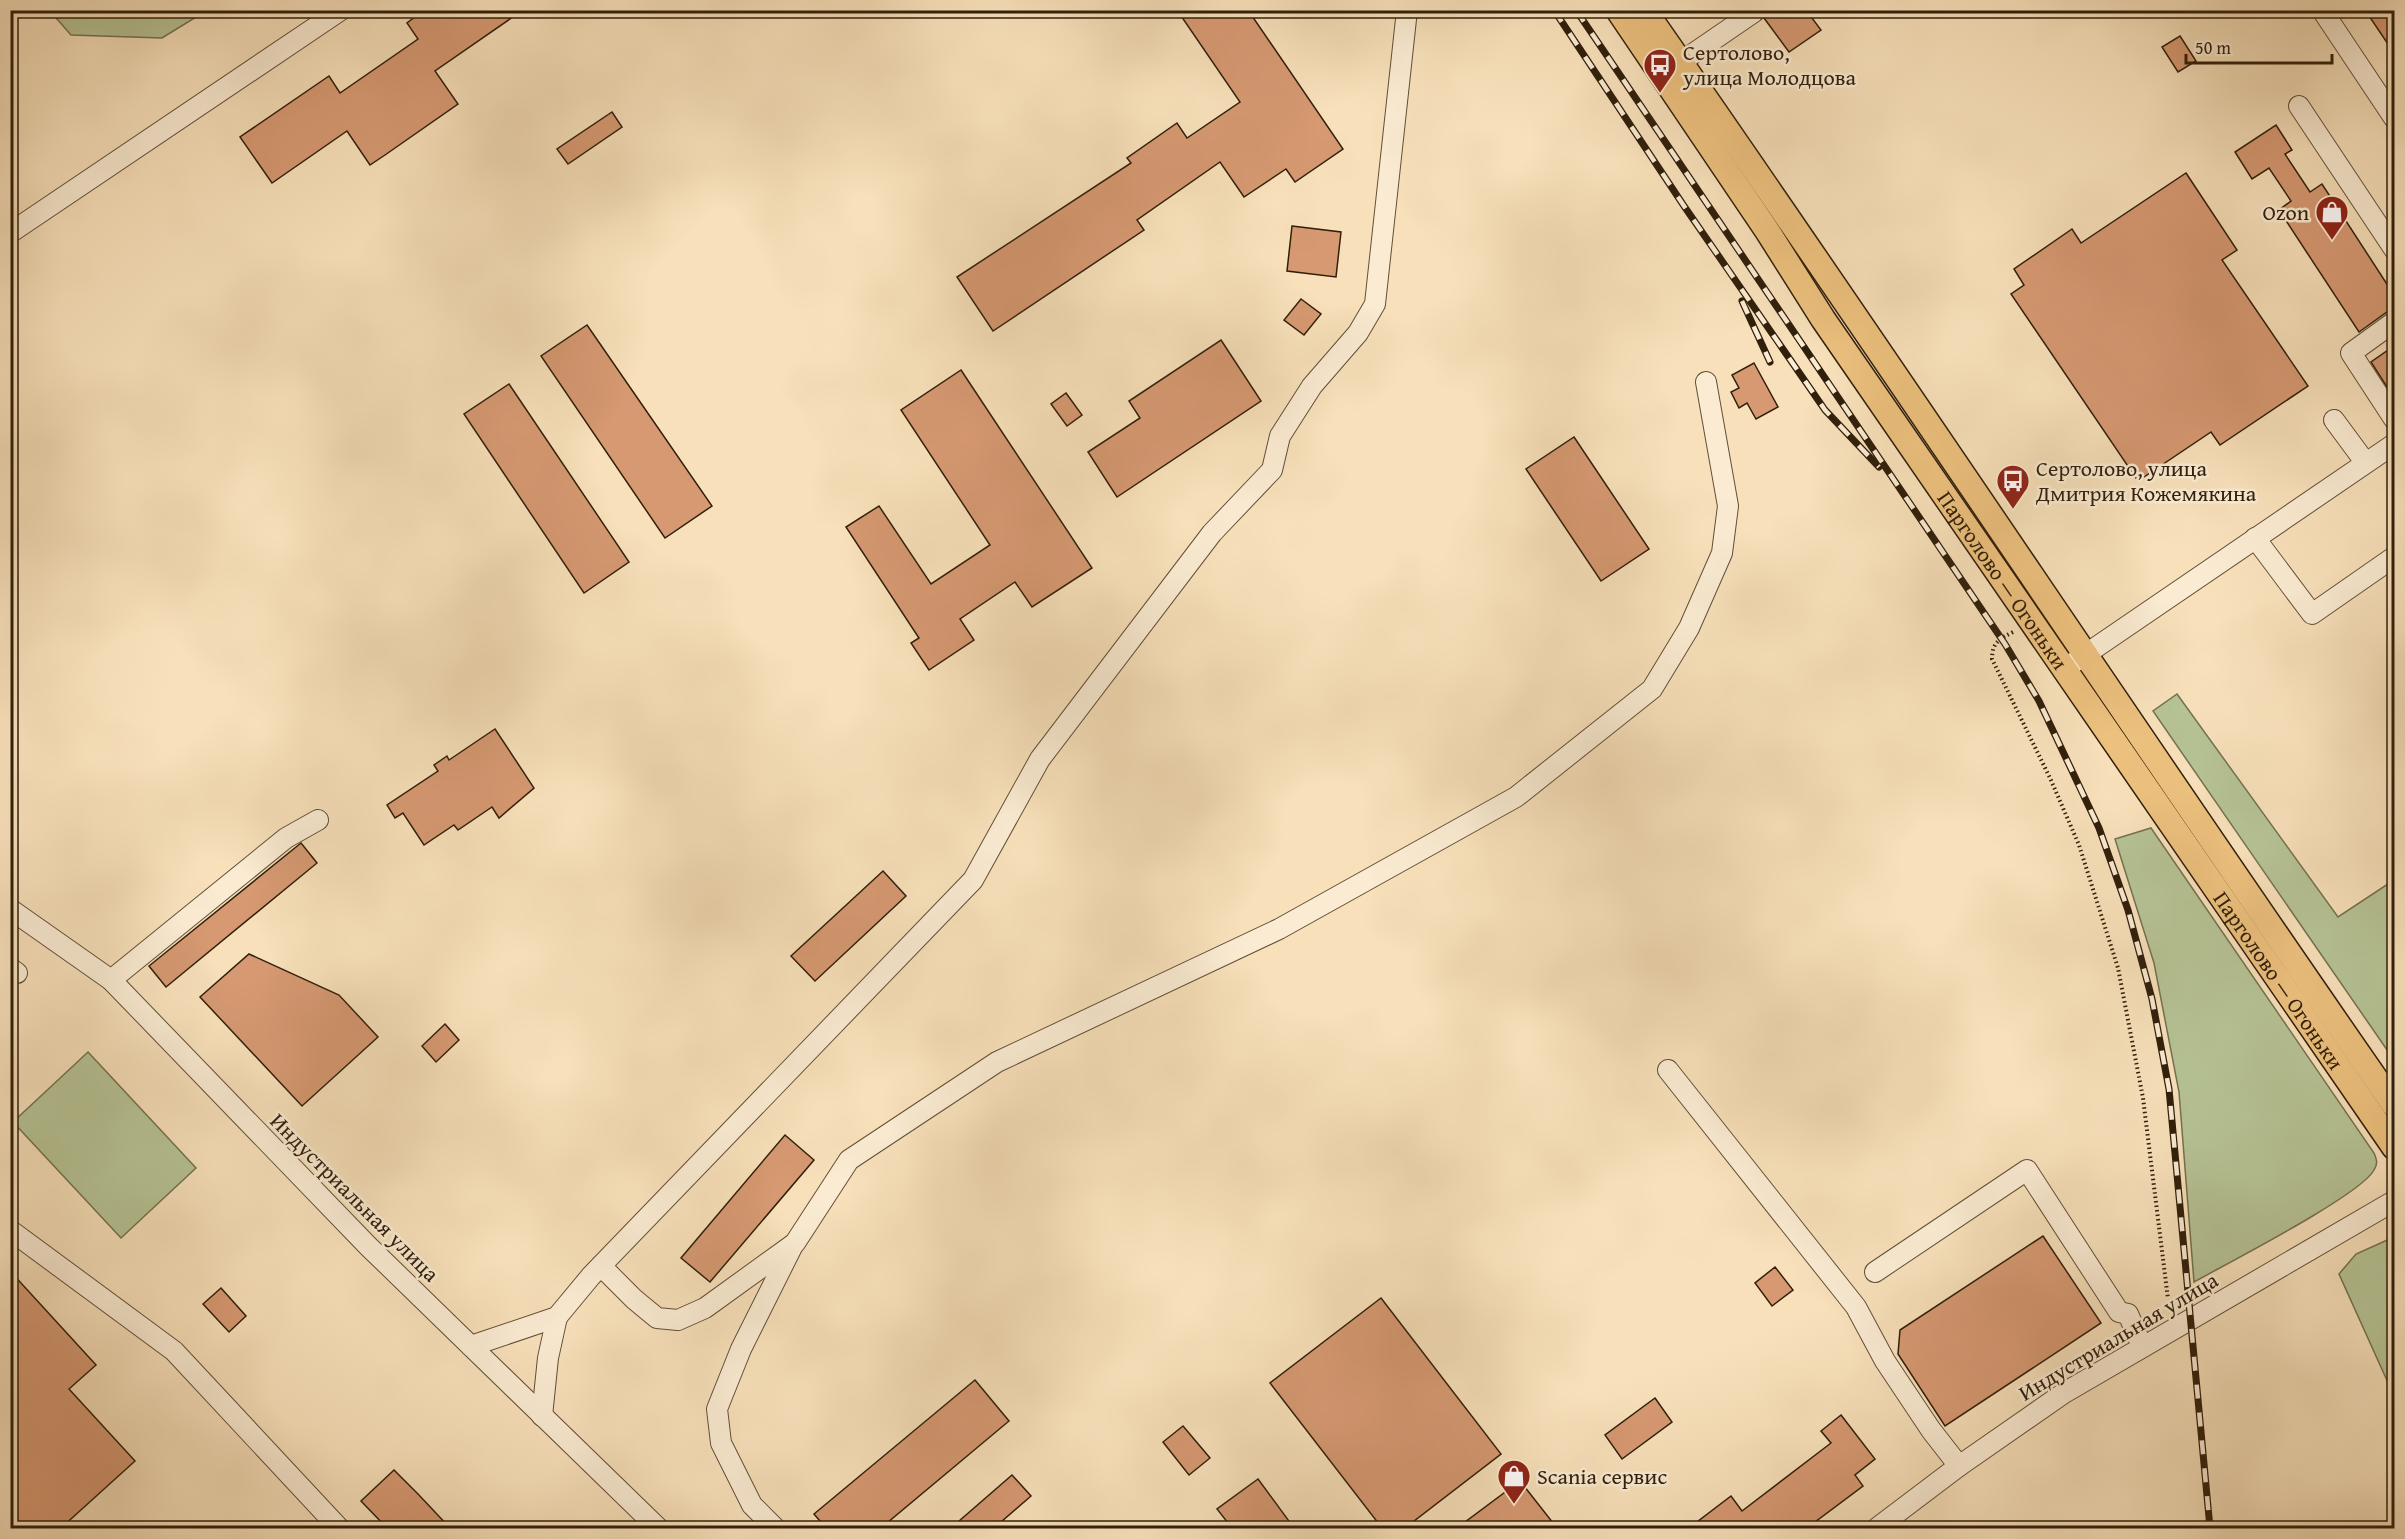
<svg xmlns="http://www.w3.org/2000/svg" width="2405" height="1539" font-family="'Gentium Book Plus',serif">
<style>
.green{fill:#b6c395;stroke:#747150;stroke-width:1.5}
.building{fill:#d69972;stroke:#311f0b;stroke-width:1.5}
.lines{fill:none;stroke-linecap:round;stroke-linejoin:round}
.minor-casing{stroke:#624f37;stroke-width:22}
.major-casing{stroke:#311f0b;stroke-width:27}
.path{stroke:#311f0b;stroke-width:4;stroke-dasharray:1.5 3;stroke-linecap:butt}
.minor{stroke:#faebd2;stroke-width:20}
.major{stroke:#ecc07d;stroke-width:24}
.rail-casing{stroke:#311f0b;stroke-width:7}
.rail{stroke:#faebd2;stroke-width:4.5;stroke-dasharray:14;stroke-linecap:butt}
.labels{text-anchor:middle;stroke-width:5;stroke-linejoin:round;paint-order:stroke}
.poi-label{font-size:22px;fill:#311f0b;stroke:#faebd2;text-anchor:start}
.street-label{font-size:22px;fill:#311f0b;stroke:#faebd2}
</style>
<rect width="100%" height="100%" fill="#f7e0ba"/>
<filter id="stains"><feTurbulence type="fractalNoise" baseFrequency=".00333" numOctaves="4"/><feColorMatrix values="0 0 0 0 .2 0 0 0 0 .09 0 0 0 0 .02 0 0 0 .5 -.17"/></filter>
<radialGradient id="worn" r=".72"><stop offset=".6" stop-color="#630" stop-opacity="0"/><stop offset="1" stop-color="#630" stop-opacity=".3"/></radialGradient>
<!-- green -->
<g class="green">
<path d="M50 11H206L162 38 71 35Z"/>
<path d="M2177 694 2338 917 2394 880V1060L2153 711Z"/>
<path d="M2151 828 2374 1153C2377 1160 2378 1164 2374 1170 2361 1195 2226 1264 2194 1282L2179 1092 2154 963 2115 839Z"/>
<path d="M88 1052 196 1168 121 1238 13 1122Z"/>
<path d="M2394 1237V1396L2339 1274 2356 1254Z"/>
</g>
<!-- building -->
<g class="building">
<path d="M424 10H523L435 71 458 104 385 155 370 165 347 131 272 183 240 137 329 76 340 93 418 39 407 23Z"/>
<path d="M1177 10H1248L1343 149 1295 182 1286 169 1244 197 1220 162 1137 220 1144 230 993 331 957 277 1131 163 1127 158 1177 123 1187 138 1240 102Z"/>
<path d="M1766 10H1806L1821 30 1789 52 1764 18Z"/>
<path d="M2365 10H2394V53Z"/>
<path d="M2180 36 2196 61 2178 72 2162 47Z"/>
<path d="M612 112 622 127 568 164 557 149Z"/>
<path d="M2276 125 2292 150 2285 154 2310 192 2322 184 2394 295V310L2387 312 2359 332 2279 210 2291 201 2269 168 2252 179 2235 152Z"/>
<path d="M2186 173 2237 250 2222 260 2308 386 2220 445 2211 432 2138 481 2011 294 2024 285 2014 269 2072 229 2081 243Z"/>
<path d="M1292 226 1341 232 1336 277 1287 271Z"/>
<path d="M1301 299 1321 314 1304 335 1284 320Z"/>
<path d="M587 325 712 506 665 538 541 356Z"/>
<path d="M1221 340 1261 401 1117 497 1088 452 1140 418 1129 401Z"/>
<path d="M2394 346V398L2371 362Z"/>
<path d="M1754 363 1778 407 1756 419 1747 403 1739 408 1731 392 1739 388 1732 375Z"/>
<path d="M961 370 1092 568 1032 607 1015 582 960 619 974 640 929 670 911 643 919 638 846 527 879 506 931 584 990 545 901 410Z"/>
<path d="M509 384 629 562 584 593 464 414Z"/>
<path d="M1066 393 1082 415 1067 426 1051 404Z"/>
<path d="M1574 437 1649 549 1601 581 1526 469Z"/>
<path d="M495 729 534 788 499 818 492 807 458 830 454 825 424 845 403 813 395 818 387 805 438 771 434 765 447 756 449 760Z"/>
<path d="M301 843 317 863 166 987 149 966Z"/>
<path d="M883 871 906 896 815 981 791 956Z"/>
<path d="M249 954 339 995 378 1037 302 1106 200 997Z"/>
<path d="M445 1024 459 1040 436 1062 422 1046Z"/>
<path d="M785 1135 814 1160 710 1282 681 1258Z"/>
<path d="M2043 1236 2101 1323 1945 1426 1898 1354 1900 1330Z"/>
<path d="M1775 1267 1793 1290 1772 1306 1755 1283Z"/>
<path d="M10 1271 96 1365 69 1389 135 1461 61 1528H10Z"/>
<path d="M221 1288 246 1316 229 1332 203 1304Z"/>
<path d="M1381 1298 1501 1454 1405 1528H1382L1270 1383Z"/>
<path d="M975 1380 1009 1421 881 1528H826L814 1514Z"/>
<path d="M1655 1398 1672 1422 1622 1459 1605 1435Z"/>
<path d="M1841 1415 1875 1459 1855 1475 1863 1486 1807 1528H1689L1731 1496 1742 1511 1831 1443 1821 1431Z"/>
<path d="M1183 1426 1210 1458 1189 1475 1163 1442Z"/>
<path d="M394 1470 418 1494 450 1528H387L361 1501Z"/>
<path d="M1012 1475 1031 1496 994 1528H951Z"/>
<path d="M1258 1479 1294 1528H1232L1217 1509Z"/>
<path d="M1520 1481 1557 1528H1457Z"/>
</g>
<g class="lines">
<!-- minor casing -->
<g class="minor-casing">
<g id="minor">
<path d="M2322 10 2394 118"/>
<path d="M1681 62 1754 12"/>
<path d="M2299 106 2394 249"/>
<path d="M10 233 341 10"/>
<path d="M2394 322 2351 353 2394 419"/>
<path d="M2334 420 2365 462"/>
<path d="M2255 538 2312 614 2394 557"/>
<path d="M2073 663 2394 444"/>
<path d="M10 909 111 980 368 1246 658 1528"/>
<path d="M10 968 17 973"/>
<path d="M111 980 286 838 318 820"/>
<path d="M1668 1070 1856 1307 1885 1361 1931 1430 1959 1466"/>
<path d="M10 1230 174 1351 339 1528"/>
<path d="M601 1266 634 1299 657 1318 678 1320 705 1308 795 1243 849 1160 997 1062 1279 929 1516 797 1652 689 1689 628 1722 553 1728 506 1706 382"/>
<path d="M1875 1272 2027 1170 2119 1312 2128 1314 2142 1346"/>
<path d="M471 1346 557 1317 591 1276 973 880 1040 759 1212 533 1272 470 1280 436 1312 386 1358 333 1375 304 1407 10"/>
<path d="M542 1416 548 1358 557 1317"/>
<path d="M775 1528 752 1505 721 1443 717 1409 741 1349 793 1245"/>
<path d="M1877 1528 1959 1466 2064 1393 2394 1201"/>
</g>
</g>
<!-- major casing -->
<g class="major-casing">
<g id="major">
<path id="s1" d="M1618 10 1768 232 1823 319 2394 1147"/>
<path d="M1644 10C1898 373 2141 742 2394 1105"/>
</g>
</g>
<!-- path -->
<path class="path" d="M2013 632C1999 639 1992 643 1992 659L2050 778 2079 845 2118 968 2143 1098 2168 1299"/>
<!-- minor -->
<use href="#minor" class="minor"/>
<!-- major -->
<use href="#major" class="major"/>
<!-- rail casing -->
<g class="rail-casing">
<g id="rail">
<path d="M1554 10 1684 206 1825 410 1879 467"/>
<path d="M1576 10 2005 644 2039 701 2099 828 2128 910 2152 999 2169 1089 2210 1528"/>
<path d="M1742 301 1770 362"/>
</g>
</g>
<!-- rail -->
<use href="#rail" class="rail"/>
</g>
<!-- icons -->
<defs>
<g id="bus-pin" transform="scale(1.725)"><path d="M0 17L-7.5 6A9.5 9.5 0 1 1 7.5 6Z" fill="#8f2418" stroke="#faebd2"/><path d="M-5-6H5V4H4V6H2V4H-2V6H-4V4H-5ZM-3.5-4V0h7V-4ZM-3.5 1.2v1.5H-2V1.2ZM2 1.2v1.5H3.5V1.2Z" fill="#fff"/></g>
<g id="shop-pin" transform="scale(1.725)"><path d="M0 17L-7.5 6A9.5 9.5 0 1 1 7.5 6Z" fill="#8f2418" stroke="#faebd2"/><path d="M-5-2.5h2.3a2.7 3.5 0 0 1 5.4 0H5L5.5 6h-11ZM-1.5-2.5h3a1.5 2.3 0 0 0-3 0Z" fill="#fff"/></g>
</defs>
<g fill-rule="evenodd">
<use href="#bus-pin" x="1660" y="65"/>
<use href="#shop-pin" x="2332" y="212"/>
<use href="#bus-pin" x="2013" y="481"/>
<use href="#shop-pin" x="1514" y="1476"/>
</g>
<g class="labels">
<!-- poi labels -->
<g class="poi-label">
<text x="1683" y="60">Сертолово,<tspan x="1683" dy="25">улица Молодцова</tspan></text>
<text x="2309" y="220" text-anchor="end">Ozon</text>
<text x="2036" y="476">Сертолово, улица<tspan x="2036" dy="25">Дмитрия Кожемякина</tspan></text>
<text x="1537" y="1484">Scania сервис</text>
</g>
<!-- street labels -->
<g class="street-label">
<text dy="8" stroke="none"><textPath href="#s1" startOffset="688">Парголово — Огоньки</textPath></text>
<text dy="8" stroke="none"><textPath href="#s1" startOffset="1174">Парголово — Огоньки</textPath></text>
<text transform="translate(355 1197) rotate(45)" y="8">Индустриальная улица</text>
<text transform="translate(2118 1336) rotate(-31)" y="8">Индустриальная улица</text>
</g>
</g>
<!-- margin -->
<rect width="2405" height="1539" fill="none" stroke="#f7e0ba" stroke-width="36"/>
<rect x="12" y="12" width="2381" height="1515" fill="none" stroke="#311f0b" stroke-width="3"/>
<rect x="18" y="18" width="2369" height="1503" fill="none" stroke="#311f0b" stroke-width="1.5"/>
<!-- scale -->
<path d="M2186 54v9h146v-9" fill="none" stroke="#311f0b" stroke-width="3"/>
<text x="2195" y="54" font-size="18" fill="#311f0b" stroke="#faebd2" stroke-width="4.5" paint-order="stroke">50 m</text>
<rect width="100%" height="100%" filter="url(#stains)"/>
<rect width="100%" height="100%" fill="url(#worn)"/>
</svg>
